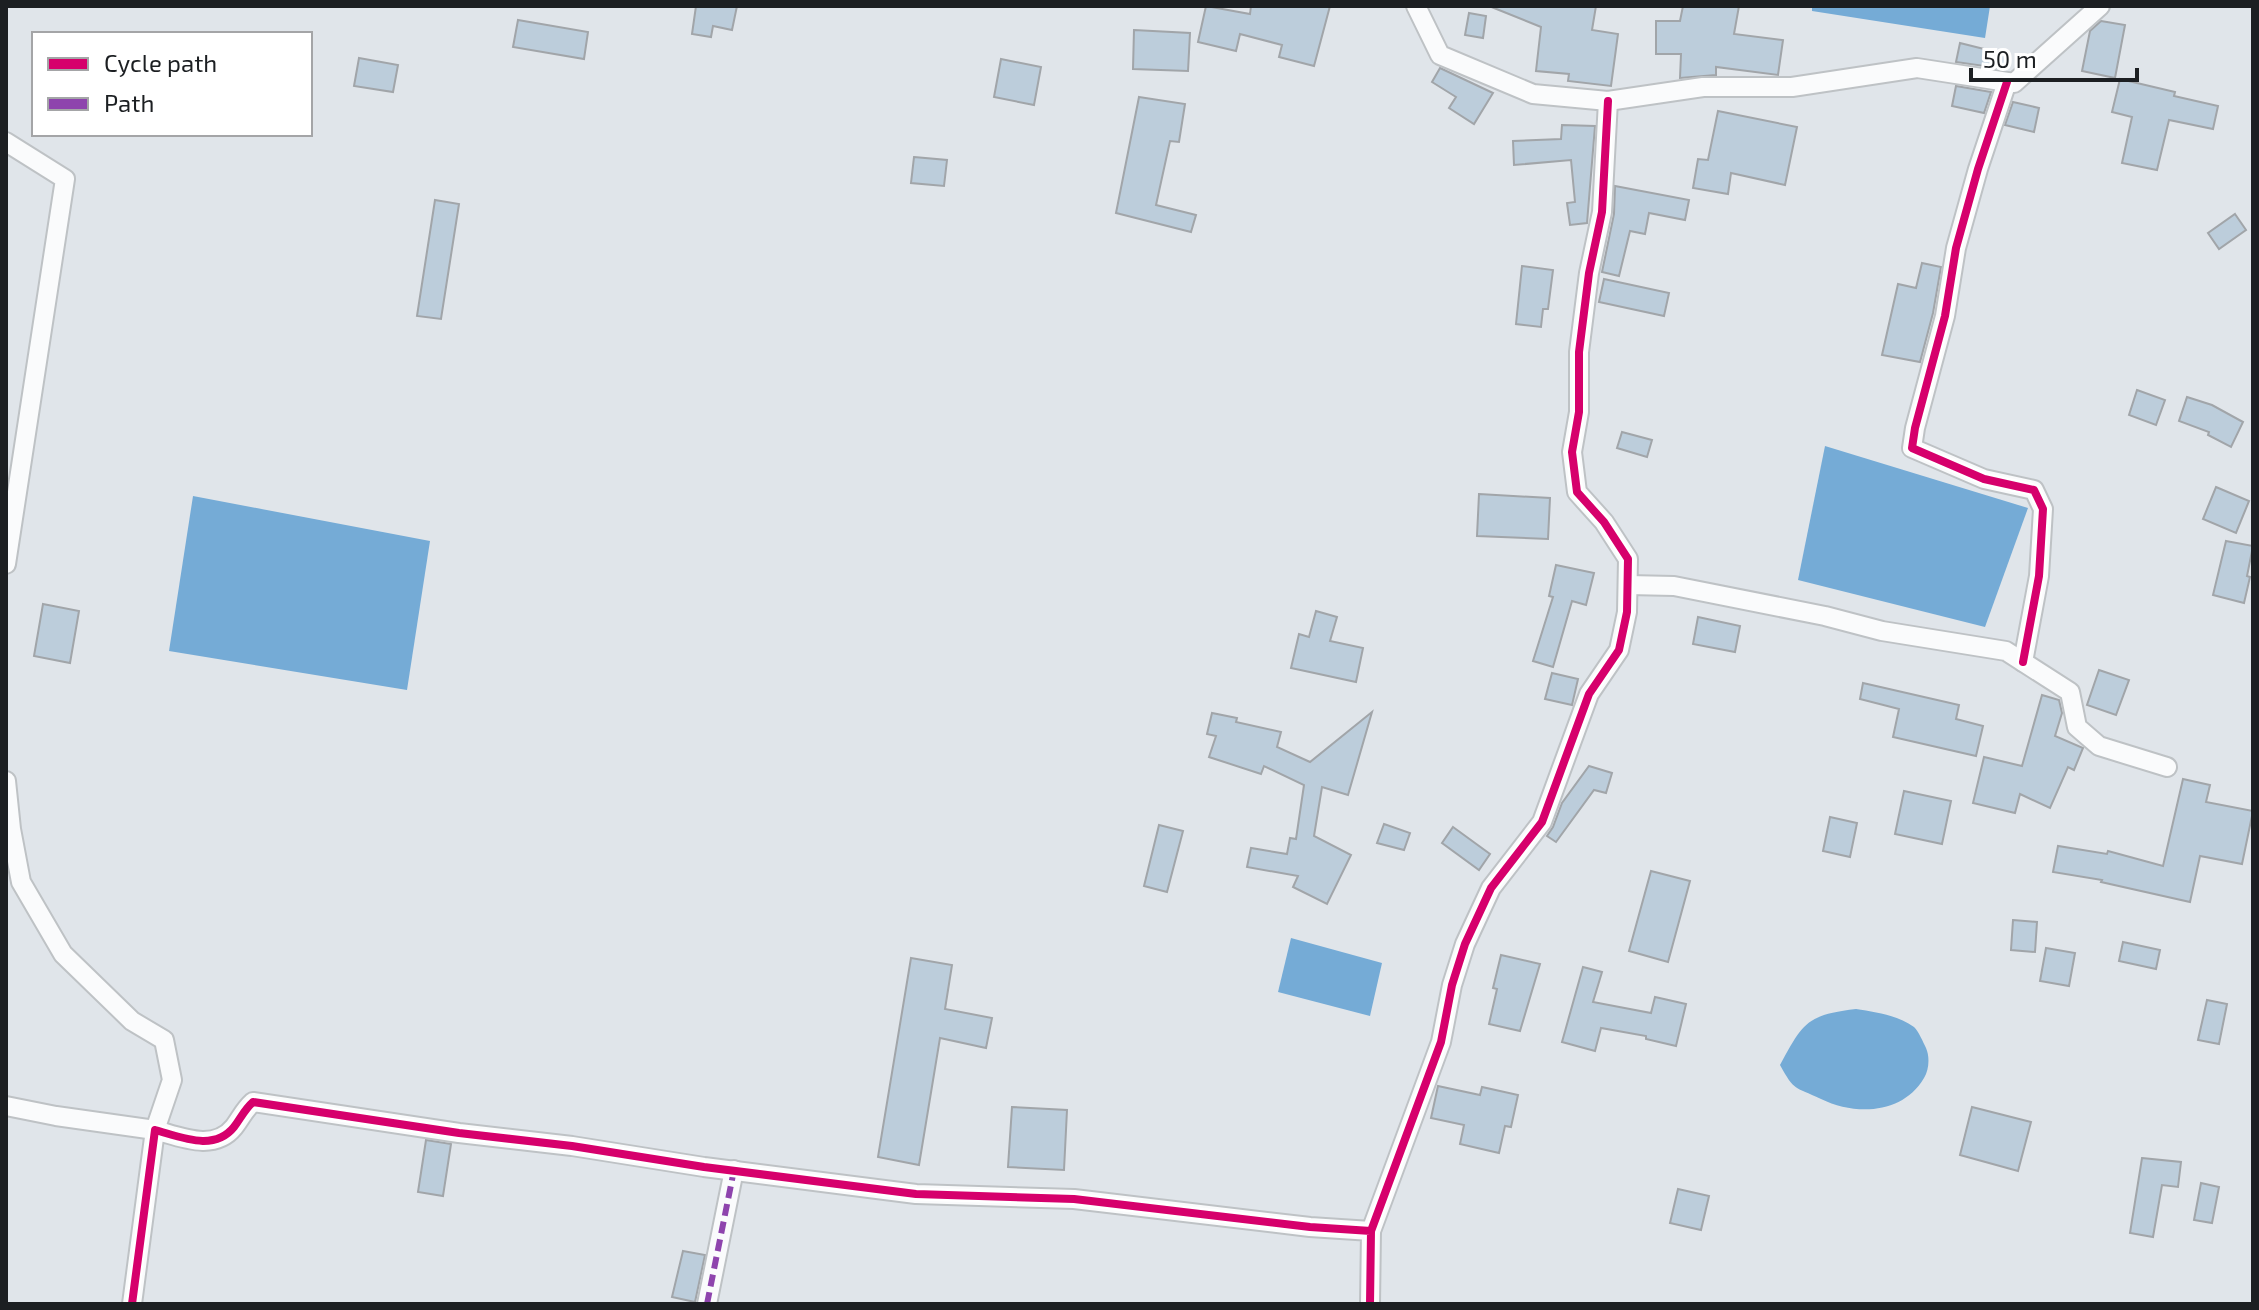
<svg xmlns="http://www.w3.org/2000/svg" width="2259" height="1310" font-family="'Exo 2',sans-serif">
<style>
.water{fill:#75abd6}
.building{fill:#bccddb;stroke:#a1a5a9;stroke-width:2}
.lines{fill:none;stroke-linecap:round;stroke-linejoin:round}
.minor-casing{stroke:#bec2c5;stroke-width:22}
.minor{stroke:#fafbfc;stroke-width:18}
.quiet{stroke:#8e44ad;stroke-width:6;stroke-dasharray:12 6;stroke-linecap:butt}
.cycleway-casing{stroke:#fff;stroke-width:13}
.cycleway{stroke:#d6006c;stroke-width:8}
</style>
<rect width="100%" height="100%" fill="#e0e5ea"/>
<!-- water -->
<g class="water">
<path d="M1812 6H1990L1985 38 1812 11Z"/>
<path d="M1825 446 2028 508 1985 627 1798 580Z"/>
<path d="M193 496 430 541 407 690 169 651Z"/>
<path d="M1291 938 1382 963 1370 1016 1278 992Z"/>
<path d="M1856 1009C1875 1012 1897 1015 1914 1027 1919 1032 1923 1042 1926 1048 1930 1057 1929 1070 1924 1078 1903 1114 1856 1116 1821 1099 1794 1086 1795 1092 1780 1065 1803 1023 1806 1015 1856 1009Z"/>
</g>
<!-- building -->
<g class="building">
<path d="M696 6H737L732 30 713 26 711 37 692 34Z"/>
<path d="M1206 6 1250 14 1251 6H1330L1314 66 1279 57 1282 45 1240 34 1236 51 1198 42Z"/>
<path d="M1489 6H1596L1592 30 1618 34 1611 86 1568 81 1569 74 1536 71 1541 27Z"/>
<path d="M1683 6H1739L1734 34 1783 40 1778 75 1716 67V75L1680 78 1681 54H1656V21H1680Z"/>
<path d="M1469 13 1486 16 1483 38 1465 35Z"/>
<path d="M518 20 588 32 584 59 513 47Z"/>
<path d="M2101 21 2125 25 2115 78 2082 71 2090 31Z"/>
<path d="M1134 30 1190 33 1188 71 1133 69Z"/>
<path d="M1960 43 2008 55 2005 69 1956 62Z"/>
<path d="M359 58 398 65 393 92 354 86Z"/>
<path d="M1001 59 1041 67 1034 105 994 97Z"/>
<path d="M1440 68 1493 93 1474 124 1449 108 1456 97 1432 82Z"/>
<path d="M2120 79 2175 92 2174 96 2218 106 2213 129 2169 120 2157 170 2122 163 2132 117 2112 112Z"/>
<path d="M1956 86 1991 92 1984 113 1952 106Z"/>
<path d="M1139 97 1185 104 1179 142 1170 141 1156 205 1196 215 1191 232 1116 213Z"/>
<path d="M2013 102 2039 108 2034 132 2005 125Z"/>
<path d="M1718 111 1797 127 1785 185 1731 173 1728 194 1693 188 1698 159 1708 160Z"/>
<path d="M1562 125 1595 126 1587 223 1570 225 1567 203 1575 202 1571 160 1514 165 1513 141 1561 139Z"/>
<path d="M914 157 947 160 944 186 911 183Z"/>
<path d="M1615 186 1689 200 1685 220 1649 213 1645 234 1630 231 1619 276 1602 272 1614 214Z"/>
<path d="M435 200 459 204 441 319 417 316Z"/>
<path d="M2235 214 2246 230 2219 249 2208 233Z"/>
<path d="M1922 263 1941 267 1933 313 1920 362 1882 355 1898 284 1916 288Z"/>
<path d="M1522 266 1553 270 1548 309H1543L1541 327 1516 324Z"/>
<path d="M1604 279 1669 293 1664 316 1599 302Z"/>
<path d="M2137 390 2165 400 2156 425 2129 415Z"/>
<path d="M2187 397 2212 405 2243 422 2231 447 2208 435 2209 432 2179 421Z"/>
<path d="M1622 432 1652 440 1647 457 1617 448Z"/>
<path d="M2216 487 2249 501 2236 533 2203 519Z"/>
<path d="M1479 494 1550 498 1548 539 1477 536Z"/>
<path d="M2226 541 2253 546 2247 576 2250 577 2244 603 2213 595Z"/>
<path d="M1556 565 1594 573 1586 605 1572 601 1553 667 1533 661 1553 597 1549 596Z"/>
<path d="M43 604 79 611 70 663 34 656Z"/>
<path d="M1316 611 1337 617 1330 641 1363 648 1356 682 1291 668 1299 634 1309 637Z"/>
<path d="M1698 617 1740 626 1735 652 1693 644Z"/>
<path d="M2099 670 2129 680 2116 715 2087 705Z"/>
<path d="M1552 673 1578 679 1572 705 1545 699Z"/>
<path d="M1863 683 1959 705 1956 719 1983 726 1976 756 1893 737 1899 709 1860 699Z"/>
<path d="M2042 695 2059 700 2062 713 2055 736 2083 748 2074 770 2068 767 2050 808 2020 794 2015 813 1973 803 1984 757 2022 766Z"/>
<path d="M1372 712 1348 795 1322 787 1314 836 1351 855 1327 904 1293 887 1298 876 1247 867 1251 848 1287 854 1290 838 1296 839 1304 785 1264 766 1261 774 1209 757 1216 736 1207 734 1212 713 1237 718 1236 722 1281 732 1277 747 1310 762Z"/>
<path d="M1589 766 1612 773 1606 793 1594 790 1556 842 1547 836 1553 827 1562 803Z"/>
<path d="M2183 779 2210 785 2206 802 2253 811 2242 864 2200 856 2190 902 2101 882 2102 880 2053 872 2058 846 2107 854 2108 851 2163 866Z"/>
<path d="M1904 791 1951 801 1942 844 1895 834Z"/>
<path d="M1830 817 1857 823 1850 857 1823 851Z"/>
<path d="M1384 824 1410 833 1404 850 1377 843Z"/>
<path d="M1159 825 1183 831 1167 892 1144 886Z"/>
<path d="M1453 827 1490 854 1479 870 1442 843Z"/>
<path d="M1651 871 1690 881 1668 962 1629 951Z"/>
<path d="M2013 920 2037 922 2035 952 2011 950Z"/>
<path d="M2123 942 2160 950 2156 969 2119 961Z"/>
<path d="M2046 948 2075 953 2069 986 2040 981Z"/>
<path d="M1501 955 1540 964 1520 1031 1489 1024 1497 989 1493 988Z"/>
<path d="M911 958 952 965 945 1009 992 1018 986 1048 940 1038 919 1165 878 1157Z"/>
<path d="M1583 967 1602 972 1593 1002 1651 1013 1655 997 1686 1004 1676 1046 1646 1039V1036L1601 1028 1595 1051 1562 1042Z"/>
<path d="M2207 1000 2227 1004 2219 1044 2198 1040Z"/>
<path d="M1438 1086 1480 1095 1482 1087 1518 1095 1511 1127 1505 1126 1499 1153 1460 1144 1464 1125 1431 1118Z"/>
<path d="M1012 1107 1067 1110 1064 1170 1008 1167Z"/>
<path d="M1972 1107 2031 1122 2018 1171 1960 1155Z"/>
<path d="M426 1140 451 1144 443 1196 418 1192Z"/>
<path d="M2142 1158 2181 1162 2178 1187 2162 1185 2153 1237 2130 1233Z"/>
<path d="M2201 1183 2219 1187 2212 1223 2194 1220Z"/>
<path d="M1678 1189 1709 1196 1701 1230 1670 1223Z"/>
<path d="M683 1251 705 1255 695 1302 672 1297Z"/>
</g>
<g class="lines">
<!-- minor casing -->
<g class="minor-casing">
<g id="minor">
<path d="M1416 6 1440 55 1533 94 1608 101 1703 87H1792L1917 68 2014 83 2100 6"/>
<path d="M2007 82 1978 169 1956 248 1945 316 1915 428 1912 448 1984 479 2034 490 2043 509 2039 576 2023 662"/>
<path d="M6 142 65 179 6 564"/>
<path d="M1628 585 1674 586 1825 616 1882 631 2006 651 2070 692 2077 727 2099 746 2167 767"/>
<path d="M6 781 11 829 21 882 63 954 132 1021 164 1040 172 1080 155 1130 56 1116 6 1106"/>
<path d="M1371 1231 1441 1042 1452 985 1465 944 1491 888 1542 822 1589 694 1619 650 1627 612 1628 559 1604 522 1577 492 1572 452 1579 412V352L1589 273 1602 212 1608 101"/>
<path d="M132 1304 155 1130C181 1137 214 1152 234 1127 241 1118 244 1110 253 1102L459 1133 572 1146 704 1167 916 1194 1074 1199 1310 1227 1371 1231 1370 1304"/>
<path d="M707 1304 734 1170"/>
</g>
</g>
<!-- minor -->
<use href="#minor" class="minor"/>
<!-- quiet -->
<path class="quiet" d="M707 1304 734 1170"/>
<!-- cycleway casing -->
<g class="cycleway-casing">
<g id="cycleway">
<path d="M2007 82 1978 169 1956 248 1945 316 1915 428 1912 448 1984 479 2034 490 2043 509 2039 576 2023 662"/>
<path d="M1371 1231 1441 1042 1452 985 1465 944 1491 888 1542 822 1589 694 1619 650 1627 612 1628 559 1604 522 1577 492 1572 452 1579 412V352L1589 273 1602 212 1608 101"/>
<path d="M132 1304 155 1130C181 1137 214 1152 234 1127 241 1118 244 1110 253 1102L459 1133 572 1146 704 1167 916 1194 1074 1199 1310 1227 1371 1231 1370 1304"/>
</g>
</g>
<!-- cycleway -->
<use href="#cycleway" class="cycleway"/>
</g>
<!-- border -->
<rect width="2259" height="1310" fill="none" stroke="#1c1f22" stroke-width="16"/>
<!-- legend -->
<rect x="32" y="32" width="280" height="104" fill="#ffffff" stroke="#a4a5a7" stroke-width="2"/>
<rect x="48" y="58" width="40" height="12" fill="#d6006c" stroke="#a4a5a7" stroke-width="2"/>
<text x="104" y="72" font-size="24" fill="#1c1f22">Cycle path</text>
<rect x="48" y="98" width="40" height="12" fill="#8e44ad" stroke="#a4a5a7" stroke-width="2"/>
<text x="104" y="112" font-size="24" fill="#1c1f22">Path</text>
<!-- scale -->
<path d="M1971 68v12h166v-12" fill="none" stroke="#1c1f22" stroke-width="4"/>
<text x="1983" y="68" font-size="24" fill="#1c1f22" stroke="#ffffff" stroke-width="6" paint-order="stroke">50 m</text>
</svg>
